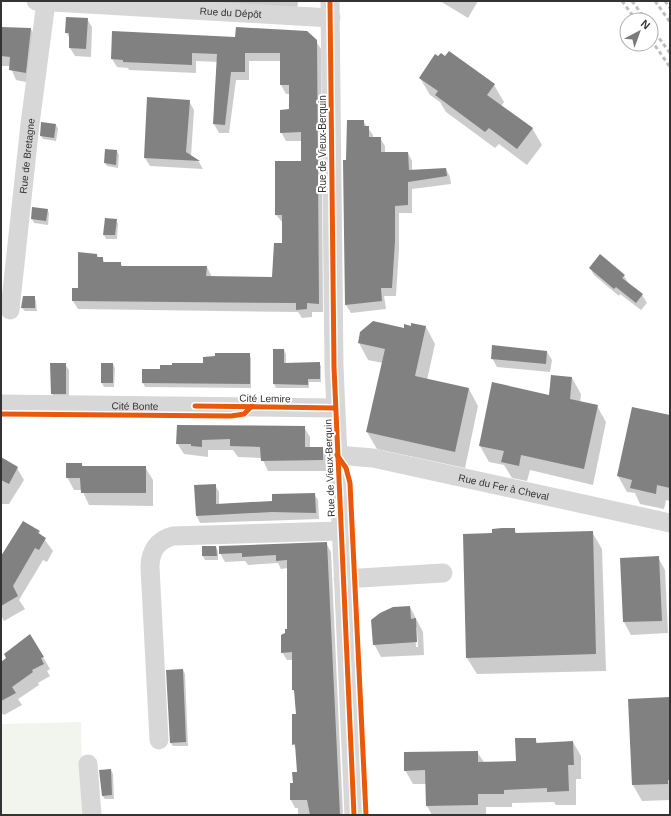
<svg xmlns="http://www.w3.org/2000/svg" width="671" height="816" font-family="Helvetica,sans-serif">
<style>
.green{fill:#f1f5ed}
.shadow{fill:#0003;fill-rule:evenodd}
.building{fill:#818181}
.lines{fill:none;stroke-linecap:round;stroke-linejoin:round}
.minor{stroke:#d7d7d7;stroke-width:19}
.rail{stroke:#bebebe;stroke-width:3;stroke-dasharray:4 3;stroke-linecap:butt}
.cycleway-casing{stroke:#fff;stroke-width:8}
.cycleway{stroke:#e8590c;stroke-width:5}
.labels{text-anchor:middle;stroke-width:4;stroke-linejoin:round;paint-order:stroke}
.street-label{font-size:10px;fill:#333;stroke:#fff}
</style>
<rect width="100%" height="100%" fill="#fff"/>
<!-- green -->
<path class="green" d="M81 722 83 815H1V724Z"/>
<!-- shadow -->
<g class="shadow">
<path d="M112 1H298L297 12Z"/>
<path d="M440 1H478L468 18Z"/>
<path d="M87 19 92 27 91 57 75 56 70 48V39L66 32Z"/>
<path d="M1 28 31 29 37 40 31 83 16 80 10 66H1Z"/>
<path d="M316 41 321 49 323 312H312V317L302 318 298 312 78 309 73 301 97 255 99 258H102L105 263H120L123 267H207L212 277 273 278 283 244V223L276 215 302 162V141H286L281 132 290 110V94H286L281 85V61H249V80H236L229 133H219L214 124 218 62 196 61V73L129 70 128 68 117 67 112 59Z"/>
<path d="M449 52 494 85 504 102 501 106 532 128 542 145 527 165 499 144 495 148 446 112 440 102 430 95 420 78 446 58Z"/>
<path d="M148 99 189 101 194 110 191 156 199 162 203 169 150 166 145 158Z"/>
<path d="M363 121 373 135V138H380L385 146V153H408L412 161V170L446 169 450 177 451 184 412 189V213H399V250L396 296H384L386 309 351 313 346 305 347 161Z"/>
<path d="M56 125 58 129 56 141 43 139 41 135Z"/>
<path d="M117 151 119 155 118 168 107 166 105 163Z"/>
<path d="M47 210 49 213 48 225 34 223 32 219Z"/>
<path d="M116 220 118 224 117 239H106L104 235Z"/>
<path d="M600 256 624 276 629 284 642 295 647 303 641 310 620 294 619 296 594 275 590 268Z"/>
<path d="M34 297 36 301 37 311H25L22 308Z"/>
<path d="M411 327H426L435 344 427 380 469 389 478 406 465 468 377 449 367 432 383 363 368 360 359 343Z"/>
<path d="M284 350 286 354V364L319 363 321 366V382H309V388H276L274 384Z"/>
<path d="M547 352 552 360 550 372 497 367 492 358Z"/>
<path d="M249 354 251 358V388L145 387 143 383 204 364Z"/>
<path d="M65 364 69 370V400H55L52 393Z"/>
<path d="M113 364 115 368 114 387H104L102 383Z"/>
<path d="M572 378 581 394 580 403 597 406 606 422 593 485 530 470 527 481 512 478 504 465 489 462 480 446 550 396Z"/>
<path d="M670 416V501L666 500 664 509 640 504 635 493 627 492 618 476Z"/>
<path d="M178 426 304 427 310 437V448H322L328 459 329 471H268L262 458 238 457 233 450H208V457L184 454 177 443Z"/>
<path d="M1 459 17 468 24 480 9 504H1Z"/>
<path d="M82 464 83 467H145L153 480V506L89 505 82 490H74L67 477Z"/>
<path d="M215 485 219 492V505L273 502 314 494 318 500 319 519 200 523 197 516 195 486Z"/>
<path d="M514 529 517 534 592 532 602 549 606 671 477 674 467 658 493 534Z"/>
<path d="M39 532 53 551 47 562 43 560 19 600 25 609 4 621 1 615V558Z"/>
<path d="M326 543 331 552 343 815H298V808H295L291 800V784H294L298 773 296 749 293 744 297 714 296 694 293 690V660H287L282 652 288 630V568L281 569 278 563 248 565 245 561 225 562 220 553Z"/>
<path d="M203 547H216L218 551V560H205L203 556Z"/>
<path d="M658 557 665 570 668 633 631 635 624 622Z"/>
<path d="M410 607 423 632 424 655 381 657 374 644ZM415 626 417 628 418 647H416Z"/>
<path d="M30 635 50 669 47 671 50 676 38 683 39 685 18 699 22 705 4 715 1 713V666Z"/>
<path d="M183 670 185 674 188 746H173L170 742Z"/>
<path d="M670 698V800L642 801 633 785Z"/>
<path d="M535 739 538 744 573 742 581 756V779H576V805H556L554 802 512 803V807H486V815H432L427 806V784H413L405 770 477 752 484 762H517Z"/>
<path d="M111 770 113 774 114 799H105L102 795Z"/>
</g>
<!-- building -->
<g class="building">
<path d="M66 17 88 18 86 49 69 48V33H65Z"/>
<path d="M1 27 31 28 26 73 9 70 10 57 1 56Z"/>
<path d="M236 27 307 31 317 40 319 304 307 303V309L296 310V303L72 301V288H78V252L97 254V257H103V262H121V266H207L206 276 272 277 274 243H282V215H275V161H301V132L280 133V110L289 109V85H280V53H245V72H231L225 125 213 124 217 54 192 53V65L123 62V60L111 59 112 31 235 37Z"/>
<path d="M449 51 495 84 487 95 533 128 517 149 489 128 485 132 435 95 438 91 419 78 435 54 438 56 441 53 445 56Z"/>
<path d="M147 97 190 100 186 152 200 161 144 158Z"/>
<path d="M347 120H364V126H369V137H381V152H408L409 170 446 168 447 176 408 182V205L395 206V241L392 288H381L382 301 345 305 343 160H346Z"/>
<path d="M41 122 56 124 54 138 40 136Z"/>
<path d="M105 149 117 150 116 165 104 163Z"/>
<path d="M32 207 48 209 46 221 31 219Z"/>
<path d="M105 218 117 219 115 235H103Z"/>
<path d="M600 254 625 275 622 278 643 294 636 303 616 287 614 289 589 268Z"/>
<path d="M23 296H35V308H21Z"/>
<path d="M373 321 404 328V324L411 326V323L426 326 415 376 469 388 455 452 366 432 385 349 358 343 360 332Z"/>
<path d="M492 345 547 351 546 364 491 359Z"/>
<path d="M273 349H284V363L320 362V379H308V385L273 384Z"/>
<path d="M215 353H250V384L142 383V369H160V365H172V363H203V357L215 356Z"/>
<path d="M50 363H66V394H51Z"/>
<rect x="101" y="363" width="12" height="20"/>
<path d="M551 375 572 377 570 399 598 405 584 469 521 455 519 466 501 462 504 451 479 446 492 382 549 395Z"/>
<path d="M632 407 670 415V488L657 485 656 494 630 488 632 480 617 476Z"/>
<path d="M177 425 305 426V447H323V460L261 461 260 447 230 446V439L202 440V447L191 446V444H176Z"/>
<path d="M1 457 18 467 9 484 1 480Z"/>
<path d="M66 463H82V466H146V493H81L80 478H66Z"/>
<path d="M216 484V504L272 501V494L315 493 316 513 272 512 196 516 194 485Z"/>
<path d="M23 521 40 531 38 533 46 538 39 550 35 548 13 586 18 596 1 606V556Z"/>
<path d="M502 528H515V533L593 531 596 654 466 658 463 534 492 533V529Z"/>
<path d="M327 542 340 815H310L307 800H290V783H293L292 772H297L295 744 292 745V714H296L294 690H292V652L281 653V635L285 633V629H287V560L276 561V555L242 557V553L219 554V546Z"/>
<path d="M202 546H216L217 556H202Z"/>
<path d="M659 556 662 621 623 622 620 558Z"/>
<path d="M410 606 411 619 416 618 417 642 373 645 371 620 380 613 393 607Z"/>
<path d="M30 634 44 657 41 658 44 664 32 670 33 672 12 687 16 693 1 701V662L6 658 4 654Z"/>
<path d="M183 669 186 742 170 743 166 670Z"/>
<path d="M670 697V780H668V784L632 785 628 699Z"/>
<path d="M515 738H536V743L573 741 574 765H568L569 791 547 792V788L504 790V794H478V805L426 806 425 770 404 771V752L478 751V762L516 761Z"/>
<path d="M111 769 112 795 102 796 99 770Z"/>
</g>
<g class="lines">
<!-- minor -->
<g class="minor">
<path id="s1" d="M36 1 331 18"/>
<path d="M330 1 334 367 354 815"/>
<path id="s2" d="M10 310 30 124 46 2"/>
<path id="s3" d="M1 404 335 408"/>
<path id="s4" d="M337 455 373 458 670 523"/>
<path d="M343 579 443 573"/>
<path d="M159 740 150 567C150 552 157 540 173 536L341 531"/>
<path d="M88 764 92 815"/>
</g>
<!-- rail -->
<g class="rail">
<path d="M622 1 636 20"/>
<path d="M632 1 646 20"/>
<path d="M655 1 670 22"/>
<path d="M665 1 670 8"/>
<path d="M651 27 670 53"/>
<path d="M651 40 670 67"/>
</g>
<!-- cycleway casing -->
<g class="cycleway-casing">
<g id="cycleway">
<path d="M330 1 334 367 354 815"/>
<path d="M195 406 335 408"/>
<path d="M1 414 231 416 244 414 252 406"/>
<path d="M337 455 346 468 350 483 366 815"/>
</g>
</g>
<!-- cycleway -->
<use href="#cycleway" class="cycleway"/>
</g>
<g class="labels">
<!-- street labels -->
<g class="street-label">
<text dy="4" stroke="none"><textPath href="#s1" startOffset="195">Rue du Dépôt</textPath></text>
<text transform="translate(322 144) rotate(-90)" y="4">Rue de Vieux-Berquin</text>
<text dy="4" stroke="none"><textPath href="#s2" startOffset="155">Rue de Bretagne</textPath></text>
<text transform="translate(265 398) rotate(1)" y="4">Cité Lemire</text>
<text dy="4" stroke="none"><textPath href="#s3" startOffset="134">Cité Bonte</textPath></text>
<text transform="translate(329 468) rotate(-92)" y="4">Rue de Vieux-Berquin</text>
<text dy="4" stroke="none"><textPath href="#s4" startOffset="170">Rue du Fer à Cheval</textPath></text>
</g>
</g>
<!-- border -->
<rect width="671" height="816" fill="none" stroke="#333333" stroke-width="4"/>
<!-- north arrow -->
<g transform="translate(639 32) rotate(41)"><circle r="19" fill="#ffffff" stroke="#adadad"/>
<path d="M0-3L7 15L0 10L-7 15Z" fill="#7a7a7a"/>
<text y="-6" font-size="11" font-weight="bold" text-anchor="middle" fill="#333333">N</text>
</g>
</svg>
